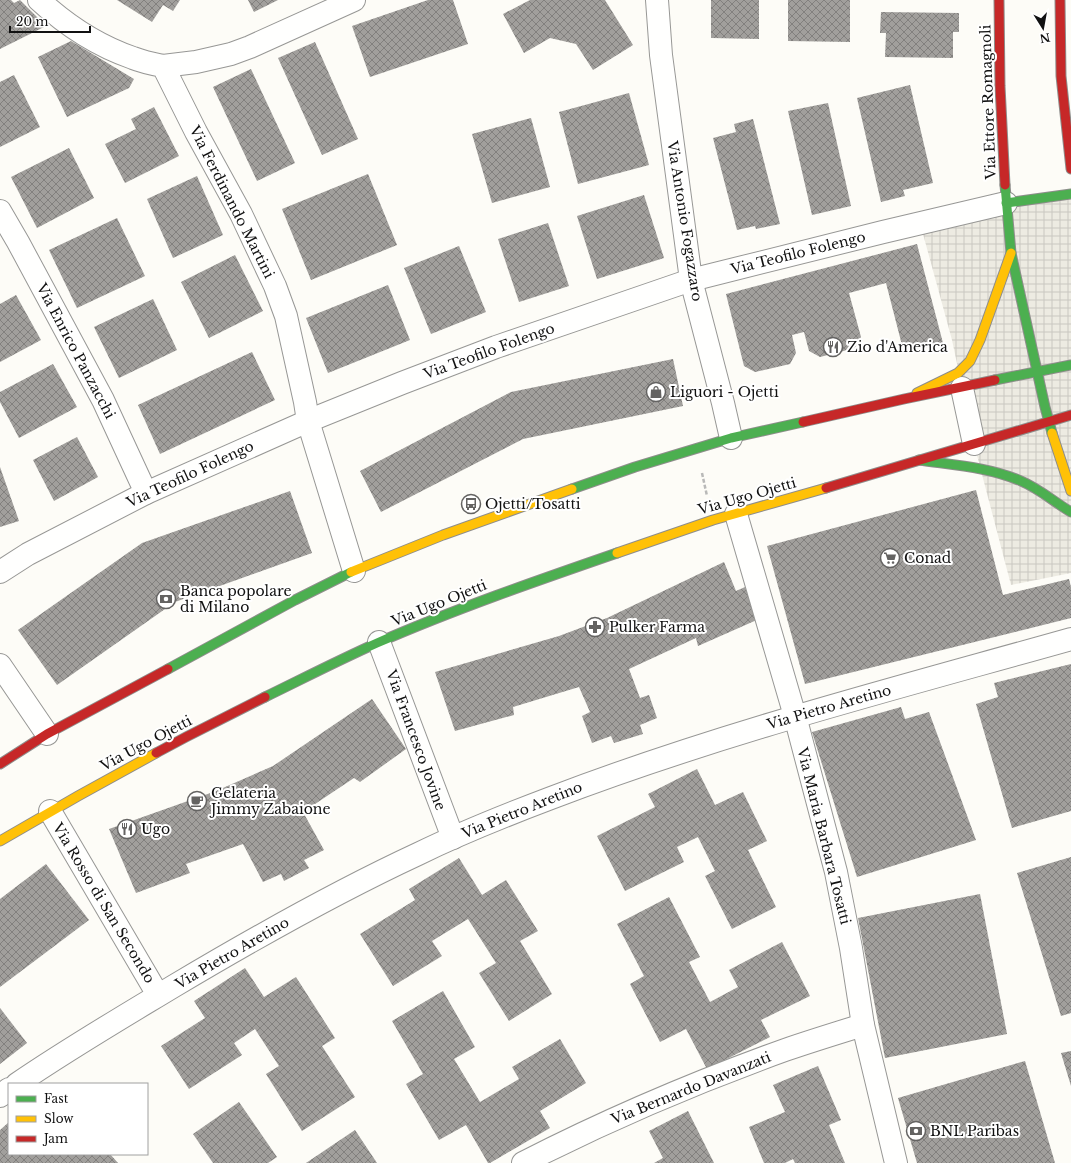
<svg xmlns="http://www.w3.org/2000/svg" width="1071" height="1163" font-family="'Libre Baskerville',serif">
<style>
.plaza{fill:url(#plaza-grid)}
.building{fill:url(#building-cross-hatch)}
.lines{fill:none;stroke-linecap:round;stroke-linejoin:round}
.street-casing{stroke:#979795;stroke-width:24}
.fast-casing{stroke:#8e8d8b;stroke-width:11}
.slow-casing{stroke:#8e8d8b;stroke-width:11}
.jam-casing{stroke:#8e8d8b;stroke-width:11}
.path{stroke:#b9b9b8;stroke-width:2.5;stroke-dasharray:4 2;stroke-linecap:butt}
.street{stroke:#fffffe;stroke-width:22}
.fast{stroke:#4caf50;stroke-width:9}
.slow{stroke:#ffc107;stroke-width:9}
.jam{stroke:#c62828;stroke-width:9}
.labels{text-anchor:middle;stroke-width:4;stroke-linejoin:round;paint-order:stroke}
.street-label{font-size:14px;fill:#111;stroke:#fff}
.poi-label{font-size:14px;fill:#111;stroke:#fff;text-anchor:start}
</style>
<defs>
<pattern id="plaza-grid" width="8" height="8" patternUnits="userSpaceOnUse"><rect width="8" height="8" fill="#edebe2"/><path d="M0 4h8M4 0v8" fill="none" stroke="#cac8c1"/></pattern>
<pattern id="building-cross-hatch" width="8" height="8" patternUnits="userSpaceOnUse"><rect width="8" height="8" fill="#a19f9c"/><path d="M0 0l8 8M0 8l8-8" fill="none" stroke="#82807e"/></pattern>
</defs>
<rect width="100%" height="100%" fill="#fdfcf7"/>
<!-- plaza -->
<path class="plaza" d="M1071 194V573L1011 585 974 444 952 340 920 223Z"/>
<!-- building -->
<g class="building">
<path d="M0 0H11L14 3 20 0 46 26 0 49Z"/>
<path d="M117 0H180L173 11 163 5 152 22Z"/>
<path d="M248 0H278L254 12Z"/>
<path d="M428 0H453L468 44 370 77 352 26Z"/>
<path d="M530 0H605L633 45 593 70 576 44 550 38 524 53 503 14Z"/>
<path d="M711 0H759V39L711 38Z"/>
<path d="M788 0H850V42L788 41Z"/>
<path d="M881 12 959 13V32H953V58L885 57 886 33H880Z"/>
<path d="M71 41 134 79 129 88 67 117 38 57Z"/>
<path d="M315 42 358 139 322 155 278 58Z"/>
<path d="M251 69 295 163 257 181 213 87Z"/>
<path d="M14 75 40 127 0 147V82Z"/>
<path d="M910 85 933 183 903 190 905 196 881 202 857 98Z"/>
<path d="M629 93 649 165 578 184 559 112Z"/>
<path d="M828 103 851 206 812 215 788 111Z"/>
<path d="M154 107 179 156 125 183 105 144 136 129 131 119Z"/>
<path d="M531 118 550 187 492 203 472 134Z"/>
<path d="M753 119 780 224 756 229 755 226 737 230 713 138 736 132 734 124Z"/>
<path d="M69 148 94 198 37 228 11 177Z"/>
<path d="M368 174 397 245 311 280 282 209Z"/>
<path d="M197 176 223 235 173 258 147 199Z"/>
<path d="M644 195 664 258 597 279 577 216Z"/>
<path d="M117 218 145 276 77 308 49 250Z"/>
<path d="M548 223 569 286 519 302 498 239Z"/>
<path d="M917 244 943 343 904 353 886 283 849 293 861 337 855 348 820 357 809 351 804 332 792 335 796 353 790 364 755 372 744 366 726 294Z"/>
<path d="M459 246 486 312 431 334 404 268Z"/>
<path d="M235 255 263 311 209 338 181 282Z"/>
<path d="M388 285 410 340 328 373 306 318Z"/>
<path d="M16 295 41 340 0 362V304Z"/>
<path d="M153 299 177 350 119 378 94 327Z"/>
<path d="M252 352 275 400 160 454 138 405Z"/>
<path d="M673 359 683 406 523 439 381 512 360 471 511 392Z"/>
<path d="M53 364 77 407 19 438 0 402V392Z"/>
<path d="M77 437 98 477 54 501 33 460Z"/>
<path d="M0 467 19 521 0 527Z"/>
<path d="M976 490 1003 595 1069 579 1071 587V618L805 684 767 546Z"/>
<path d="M290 491 312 553 175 602 57 685 18 630 142 543Z"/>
<path d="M724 562 736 591 745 587 759 619 698 646 696 638 629 669 640 698 649 695 657 718 640 725 643 734 614 743 611 736 592 743 582 716 590 712 579 687 513 707 514 715 455 731 435 672 559 636 607 618Z"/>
<path d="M1071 664V811L1012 828 976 704 998 697 994 683Z"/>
<path d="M372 699 406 749 360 782 354 778 303 812 324 850 304 860 309 868 284 881 281 874 263 882 243 844 186 864 190 873 136 893 109 829 216 791 273 766Z"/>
<path d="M901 707 905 719 929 712 976 840 857 877 812 732Z"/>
<path d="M697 769 715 805 743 792 767 841 748 850 776 907 732 929 705 876 715 871 698 837 677 847 684 862 625 891 597 836 655 807 648 794Z"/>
<path d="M1071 857V1013L1061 1016 1017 873Z"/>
<path d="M459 858 482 895 506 880 538 931 520 941 552 994 509 1021 479 973 496 963 468 919 432 941 442 956 393 986 360 934 415 900 409 889Z"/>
<path d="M46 864 89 920 0 987V899Z"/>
<path d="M980 894 1007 1034 885 1058 858 918Z"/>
<path d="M669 897 700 957 689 962 710 1002 738 987 729 970 782 942 810 996 761 1020 770 1037 707 1069 686 1029 660 1042 630 984 644 976 617 924Z"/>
<path d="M245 968 264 997 296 977 335 1038 322 1046 355 1097 302 1131 266 1074 279 1066 255 1029 234 1043 242 1055 189 1089 161 1046 205 1018 194 1001Z"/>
<path d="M443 991 475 1047 454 1059 480 1102 519 1079 512 1067 560 1039 586 1083 540 1111 550 1128 490 1163H488L466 1125 439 1140 406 1084 423 1074 392 1021Z"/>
<path d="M0 1008 27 1043 0 1064Z"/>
<path d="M1071 1051V1086L1061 1053Z"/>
<path d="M1025 1061 1055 1163H917L898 1098Z"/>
<path d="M818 1066 841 1120 829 1125 845 1163H795L793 1159 785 1163H764L749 1127 785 1112 773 1085Z"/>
<path d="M239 1102 277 1157 268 1163H213L193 1134Z"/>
<path d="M688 1111 714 1163H654L663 1158 649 1131Z"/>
<path d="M9 1122V1154H110L118 1163H0V1130Z"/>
<path d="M355 1130 377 1163H306Z"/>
</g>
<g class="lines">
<!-- street casing -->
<g class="street-casing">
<g id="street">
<path d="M39 0C66 25 98 46 133 58 143 62 153 64 163 66L196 132 241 214 275 286 286 316 305 402 308 421 354 571"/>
<path d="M657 0 661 55 691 280 723 403 731 438"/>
<path d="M163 66 196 62 231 54 250 47 354 0"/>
<path d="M0 211 18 242 103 400 146 493"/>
<path d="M962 388 974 444"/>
<path d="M736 514 795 716 836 872 851 948 863 1025 896 1163"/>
<path d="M0 572 28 554 146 493 308 421 402 383 496 347 691 280 883 232 1006 203"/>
<path d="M379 642 453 838"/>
<path d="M0 665 47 734"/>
<path d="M50 811 158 995"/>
<path d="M17 1084C68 1049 121 1018 174 986 253 939 334 893 418 854 461 833 506 815 551 798 721 733 897 688 1071 639"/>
<path d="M0 1096 9 1089"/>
<path d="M523 1163C607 1120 696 1082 785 1050 811 1041 837 1033 863 1025"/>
</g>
</g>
<!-- fast casing -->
<g class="fast-casing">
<g id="fast">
<path d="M1005 185 1011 253 1045 407 1052 433"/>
<path d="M1006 203 1071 194"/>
<path d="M995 380 1071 365"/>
<path d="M919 460C953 465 989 467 1021 481 1040 489 1054 502 1071 512"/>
<path d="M572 489 635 467 731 438 803 422"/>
<path d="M168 669 295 600 351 572"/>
<path d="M265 697C302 679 339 660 377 643 455 609 536 581 617 553"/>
</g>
</g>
<!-- slow casing -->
<g class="slow-casing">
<g id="slow">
<path d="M917 393 958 373 970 361 980 340 1011 253"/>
<path d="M1052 433 1071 491"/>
<path d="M617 553 713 520 826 488"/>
<path d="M351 572 443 535 572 489"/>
<path d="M0 841 78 796 156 753"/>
</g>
</g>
<!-- jam casing -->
<g class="jam-casing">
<g id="jam">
<path d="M999 0 1000 86 1005 185"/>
<path d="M1060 0 1061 76 1071 169"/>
<path d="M803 422 904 399 995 380"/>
<path d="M826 488 1071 415"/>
<path d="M156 753 186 737 265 697"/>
<path d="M0 764 47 734 168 669"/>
</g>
</g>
<!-- path -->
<path class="path" d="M702 473 707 496"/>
<!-- street -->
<use href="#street" class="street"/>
<!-- fast -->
<use href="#fast" class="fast"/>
<!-- slow -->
<use href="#slow" class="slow"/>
<!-- jam -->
<use href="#jam" class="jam"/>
</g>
<!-- icons -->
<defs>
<g id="restaurant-ring" transform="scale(1)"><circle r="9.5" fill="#fff" stroke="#646362" stroke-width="1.5"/><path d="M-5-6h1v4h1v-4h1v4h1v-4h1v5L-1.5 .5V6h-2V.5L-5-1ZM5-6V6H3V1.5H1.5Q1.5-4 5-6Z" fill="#646362"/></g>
<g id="shop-ring" transform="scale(1)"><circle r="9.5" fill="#fff" stroke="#646362" stroke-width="1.5"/><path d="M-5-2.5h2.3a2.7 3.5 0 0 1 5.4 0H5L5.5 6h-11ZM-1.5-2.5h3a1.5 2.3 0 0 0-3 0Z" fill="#646362"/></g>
<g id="bus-ring" transform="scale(1)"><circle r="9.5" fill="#fff" stroke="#646362" stroke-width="1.5"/><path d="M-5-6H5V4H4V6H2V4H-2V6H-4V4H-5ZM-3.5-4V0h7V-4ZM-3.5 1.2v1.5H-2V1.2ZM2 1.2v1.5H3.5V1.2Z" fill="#646362"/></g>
<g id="supermarket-ring" transform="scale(1)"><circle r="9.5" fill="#fff" stroke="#646362" stroke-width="1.5"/><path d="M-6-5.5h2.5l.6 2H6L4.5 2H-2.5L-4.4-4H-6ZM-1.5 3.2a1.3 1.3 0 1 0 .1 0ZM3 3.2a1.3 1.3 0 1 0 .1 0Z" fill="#646362"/></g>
<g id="bank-ring" transform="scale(1)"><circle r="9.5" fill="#fff" stroke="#646362" stroke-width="1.5"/><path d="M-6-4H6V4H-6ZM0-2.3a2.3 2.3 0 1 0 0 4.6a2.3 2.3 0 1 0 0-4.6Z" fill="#646362"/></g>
<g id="pharmacy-ring" transform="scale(1)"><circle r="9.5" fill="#fff" stroke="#646362" stroke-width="1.5"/><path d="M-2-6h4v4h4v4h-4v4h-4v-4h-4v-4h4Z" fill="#646362"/></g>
<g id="cafe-ring" transform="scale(1)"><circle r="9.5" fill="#fff" stroke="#646362" stroke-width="1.5"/><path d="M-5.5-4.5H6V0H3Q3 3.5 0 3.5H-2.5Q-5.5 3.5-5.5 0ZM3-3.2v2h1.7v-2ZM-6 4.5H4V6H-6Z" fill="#646362"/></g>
</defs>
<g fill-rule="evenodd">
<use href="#restaurant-ring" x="833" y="347"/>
<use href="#shop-ring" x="656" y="392"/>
<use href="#bus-ring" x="471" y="504"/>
<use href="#supermarket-ring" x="890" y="558"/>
<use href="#bank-ring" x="166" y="599"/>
<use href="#pharmacy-ring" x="595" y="627"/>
<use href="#cafe-ring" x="197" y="801"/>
<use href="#restaurant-ring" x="127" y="829"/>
<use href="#bank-ring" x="916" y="1131"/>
</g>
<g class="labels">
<!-- street labels -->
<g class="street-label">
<text transform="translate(988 102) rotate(-92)" y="5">Via Ettore Romagnoli</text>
<text transform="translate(232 202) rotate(63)" y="5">Via Ferdinando Martini</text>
<text transform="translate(685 221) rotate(81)" y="5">Via Antonio Fogazzaro</text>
<text transform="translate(798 253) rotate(-14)" y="5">Via Teofilo Folengo</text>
<text transform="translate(76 351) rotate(62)" y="5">Via Enrico Panzacchi</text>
<text transform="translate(489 351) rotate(-20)" y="5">Via Teofilo Folengo</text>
<text transform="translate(190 474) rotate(-25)" y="5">Via Teofilo Folengo</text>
<text transform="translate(747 496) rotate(-16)" y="5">Via Ugo Ojetti</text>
<text transform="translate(439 603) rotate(-22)" y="5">Via Ugo Ojetti</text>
<text transform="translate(829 707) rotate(-16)" y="5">Via Pietro Aretino</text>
<text transform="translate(416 740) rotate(70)" y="5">Via Francesco Jovine</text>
<text transform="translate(146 743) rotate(-28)" y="5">Via Ugo Ojetti</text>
<text transform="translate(522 810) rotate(-22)" y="5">Via Pietro Aretino</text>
<text transform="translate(824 836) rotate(76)" y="5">Via Maria Barbara Tosatti</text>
<text transform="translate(104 903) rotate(59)" y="5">Via Rosso di San Secondo</text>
<text transform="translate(232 953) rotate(-30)" y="5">Via Pietro Aretino</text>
<text transform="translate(691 1088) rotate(-22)" y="5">Via Bernardo Davanzati</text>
</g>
<!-- poi labels -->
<g class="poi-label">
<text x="847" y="352">Zio d'America</text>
<text x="670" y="397">Liguori - Ojetti</text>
<text x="485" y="509">Ojetti/Tosatti</text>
<text x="904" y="563">Conad</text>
<text x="180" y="596">Banca popolare<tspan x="180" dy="16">di Milano</tspan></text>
<text x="609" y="632">Pulker Farma</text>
<text x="211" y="798">Gelateria<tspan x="211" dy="16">Jimmy Zabaione</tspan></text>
<text x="141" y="834">Ugo</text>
<text x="930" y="1136">BNL Paribas</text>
</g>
</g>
<!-- legend -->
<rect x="8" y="1083" width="140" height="72" fill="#ffffff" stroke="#a0a0a0"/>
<rect x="16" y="1096" width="20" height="6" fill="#4caf50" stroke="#a0a0a0"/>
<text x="44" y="1103" font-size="12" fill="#111111">Fast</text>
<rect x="16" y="1116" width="20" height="6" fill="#ffc107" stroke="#a0a0a0"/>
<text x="44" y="1123" font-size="12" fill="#111111">Slow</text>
<rect x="16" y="1136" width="20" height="6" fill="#c62828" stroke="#a0a0a0"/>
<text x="44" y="1143" font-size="12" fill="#111111">Jam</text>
<!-- north arrow -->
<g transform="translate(1043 28) rotate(169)" stroke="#ffffff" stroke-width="3" paint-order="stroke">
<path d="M0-3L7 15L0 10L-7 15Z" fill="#111111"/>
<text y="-6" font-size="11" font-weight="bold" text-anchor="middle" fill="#111111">N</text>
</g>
<!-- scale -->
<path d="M10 26v6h80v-6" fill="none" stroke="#111111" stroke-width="2"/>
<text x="16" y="26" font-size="12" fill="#111111" stroke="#ffffff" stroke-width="3" paint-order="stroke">20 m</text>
</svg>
